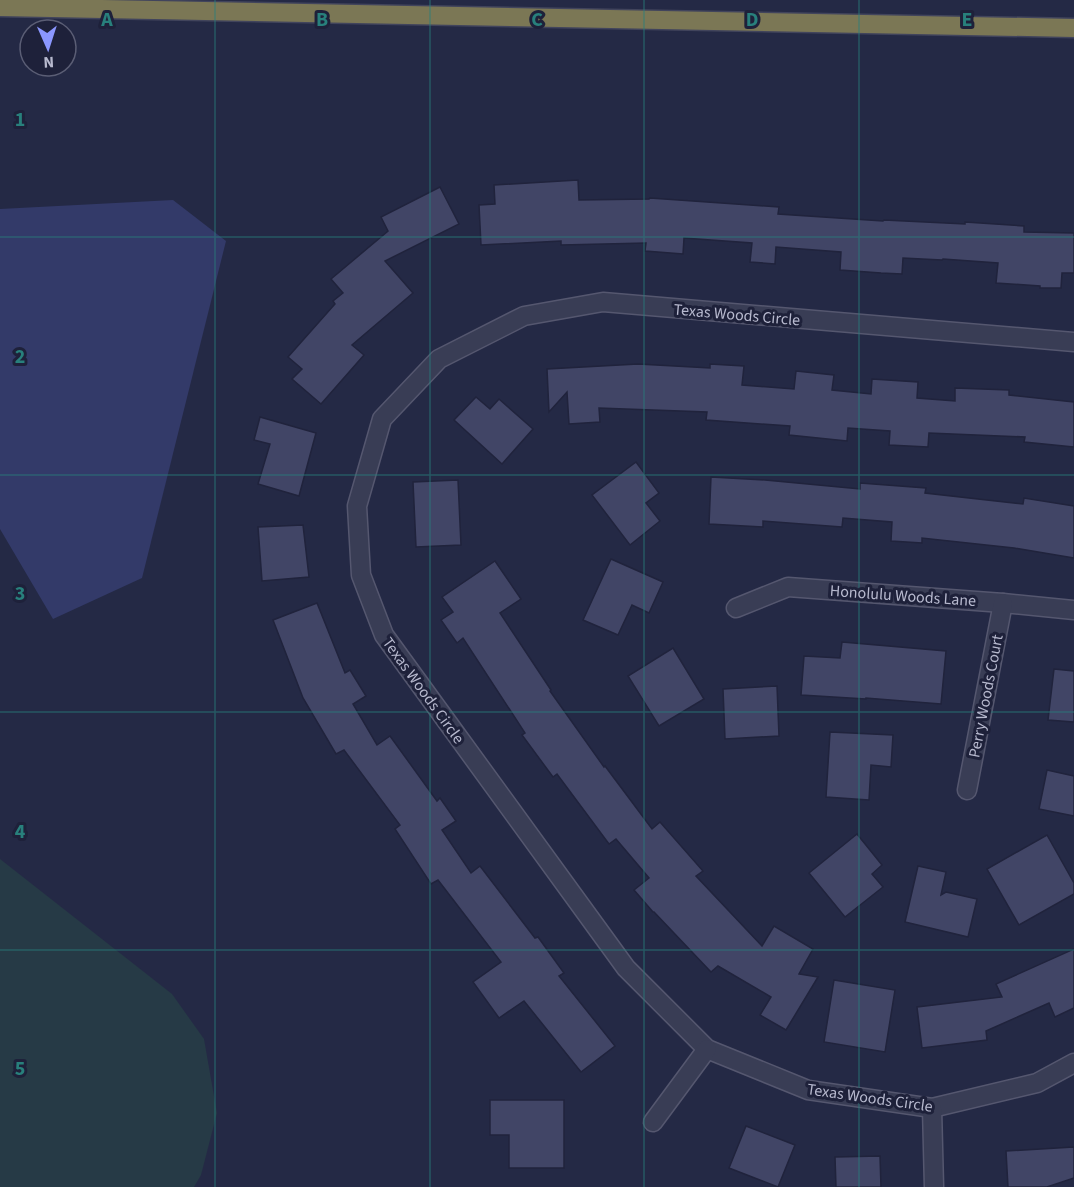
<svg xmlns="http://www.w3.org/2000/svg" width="1074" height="1187" font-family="'Source Sans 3',sans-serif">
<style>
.green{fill:#263a46}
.water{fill:#333a69}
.building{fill:#414566;stroke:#20233c;stroke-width:1.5}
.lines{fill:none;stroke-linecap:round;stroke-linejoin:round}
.minor-casing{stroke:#55576f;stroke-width:21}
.motorway-casing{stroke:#41445c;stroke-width:21}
.minor{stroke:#393d55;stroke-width:18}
.motorway{stroke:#7b7755;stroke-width:18}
.grid{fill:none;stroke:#28807c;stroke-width:1.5;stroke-opacity:0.55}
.labels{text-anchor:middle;stroke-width:6;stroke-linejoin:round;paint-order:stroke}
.street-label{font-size:16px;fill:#b7b9ce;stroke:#1e213a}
.grid-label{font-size:20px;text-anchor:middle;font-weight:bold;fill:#28807c;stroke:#1e213a;stroke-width:6;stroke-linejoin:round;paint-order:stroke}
</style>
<rect width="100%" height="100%" fill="#242945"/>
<!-- green -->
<path class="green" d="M0 859 172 994 204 1039 217 1113 201 1175 194 1187H0Z"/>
<!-- water -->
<path class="water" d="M173 200 226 241 142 578 53 619 0 529V209Z"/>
<!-- building -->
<g class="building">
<path d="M578 180 579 200 649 199 650 198 779 207 778 214 883 221 884 220 965 224V222L1024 226V232L1074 233V273H1062L1061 288H1040V286L996 283 998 263 943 259 942 260 903 258 902 274 881 273 840 270 841 252 776 247 775 264 750 262 752 243 684 238 683 254 645 251 646 243 561 245V241L481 245 479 205 495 204 494 185Z"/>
<path d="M440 187 459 224 385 261 413 293 352 345 364 355 321 404 292 379 302 369 288 357 335 304 333 301 343 293 331 279 388 231 381 217Z"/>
<path d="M638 364 710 368V364L744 366 742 385 794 389 796 371 834 375 832 390 871 394 872 379 918 382 917 398 955 401V388L1009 390V395L1074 402V447L1024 442 1025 437 929 433 928 447 889 445 890 431 848 428 847 441 789 435 790 426 706 420 707 412 599 408 600 422 569 424 567 392 549 412 547 369Z"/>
<path d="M476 397 490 409 499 399 533 429 502 464 454 420Z"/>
<path d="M260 417 316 433 299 496 258 484 270 444 254 440Z"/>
<path d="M636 462 659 493 646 503 660 521 630 545 592 495Z"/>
<path d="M711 477 765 480 860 489V483L926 488 925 493 1023 504 1024 498 1074 506V558L1014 548 922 538V543L891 541 892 522 843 518 842 527 763 521V527L709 524Z"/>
<path d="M458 480 461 545 416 547 413 482Z"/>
<path d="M303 525 309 577 262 581 258 527Z"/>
<path d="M611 559 663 582 649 613 632 605 618 635 583 620Z"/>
<path d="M495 561 521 599 500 613 551 690 550 691 604 767 605 766 652 829 660 822 703 871 696 876 762 946 774 926 813 949 799 974 818 977 786 1030 760 1015 771 997 718 966 711 972 654 912H653L634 890 649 878 616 839 609 844 557 774 553 777 522 735 525 733 463 638 457 643 441 620 453 612 442 597Z"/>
<path d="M317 603 345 673 350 670 366 696 353 704 377 745 390 736 437 801 440 798 456 821 442 830 471 873 480 866 535 938 538 937 564 973 559 976 615 1046 581 1072 524 1001 499 1018 473 982 501 962 438 880 431 884 395 829 400 825 344 750 336 754 303 698 273 620Z"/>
<path d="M842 642 946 651 941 704 866 698V699L801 695 804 656 840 658Z"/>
<path d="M673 648 704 699 659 726 628 676Z"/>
<path d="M1054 669 1074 671V722L1048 720Z"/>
<path d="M777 686 779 736 725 739 723 689Z"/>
<path d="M830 732 893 735 891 767 871 765 869 800 826 797Z"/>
<path d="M1047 770 1074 776V816L1039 809Z"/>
<path d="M857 834 882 865 872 874 883 887 845 917 809 873Z"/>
<path d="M1047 835 1074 883V894L1019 925 987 869Z"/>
<path d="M918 866 946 872 941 895 946 892 977 899 968 937 905 922Z"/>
<path d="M1074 949V1008L1055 1017 1049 1003 986 1031 987 1040 922 1048 917 1007 1002 997 996 984Z"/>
<path d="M834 980 895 990 885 1052 824 1042Z"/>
<path d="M490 1100H564V1168H509V1135H490Z"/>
<path d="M746 1126 795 1145 778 1187 729 1168Z"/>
<path d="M1074 1147V1178L1047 1187H1008L1006 1151Z"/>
<path d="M880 1156 881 1187H836L835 1157Z"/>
</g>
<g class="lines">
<!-- minor casing -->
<g class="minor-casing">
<g id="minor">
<path d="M1074 342 603 302 524 316 439 359 382 419 357 506 361 575 384 635 626 968 707 1049 808 1090 932 1108 1037 1083 1074 1063"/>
<path d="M736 608 788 587 1003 603 1074 610"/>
<path d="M967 790 1003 603"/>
<path d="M932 1108 934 1187"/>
<path d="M653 1122 707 1049"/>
</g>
</g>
<!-- motorway casing -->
<g class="motorway-casing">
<path id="motorway" d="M0 7 1074 28"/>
</g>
<!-- minor -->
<use href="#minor" class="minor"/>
<!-- motorway -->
<use href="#motorway" class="motorway"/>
</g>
<!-- grid -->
<path class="grid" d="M215 0V1187M430 0V1187M644 0V1187M859 0V1187M0 237H1074M0 475H1074M0 712H1074M0 950H1074"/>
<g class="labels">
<!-- street labels -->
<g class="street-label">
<text transform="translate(737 314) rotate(5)" y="6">Texas Woods Circle</text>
<text transform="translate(903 595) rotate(4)" y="6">Honolulu Woods Lane</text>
<text transform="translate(424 690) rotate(54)" y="6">Texas Woods Circle</text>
<text transform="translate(985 696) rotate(-79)" y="6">Perry Woods Court</text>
<text transform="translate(870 1097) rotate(8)" y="6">Texas Woods Circle</text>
</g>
</g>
<g class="grid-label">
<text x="107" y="26">A</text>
<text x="322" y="26">B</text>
<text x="537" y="26">C</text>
<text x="752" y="26">D</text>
<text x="967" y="26">E</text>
<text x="20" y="126">1</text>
<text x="20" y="363">2</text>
<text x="20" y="600">3</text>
<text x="20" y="838">4</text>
<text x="20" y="1075">5</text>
</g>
<!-- north arrow -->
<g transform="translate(48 48) rotate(177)"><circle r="28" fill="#1e213a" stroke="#5b5e75" stroke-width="1.5"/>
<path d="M0-4.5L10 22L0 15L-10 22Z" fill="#8b97ff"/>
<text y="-9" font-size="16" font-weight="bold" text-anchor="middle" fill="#b7b9ce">N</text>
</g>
</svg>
